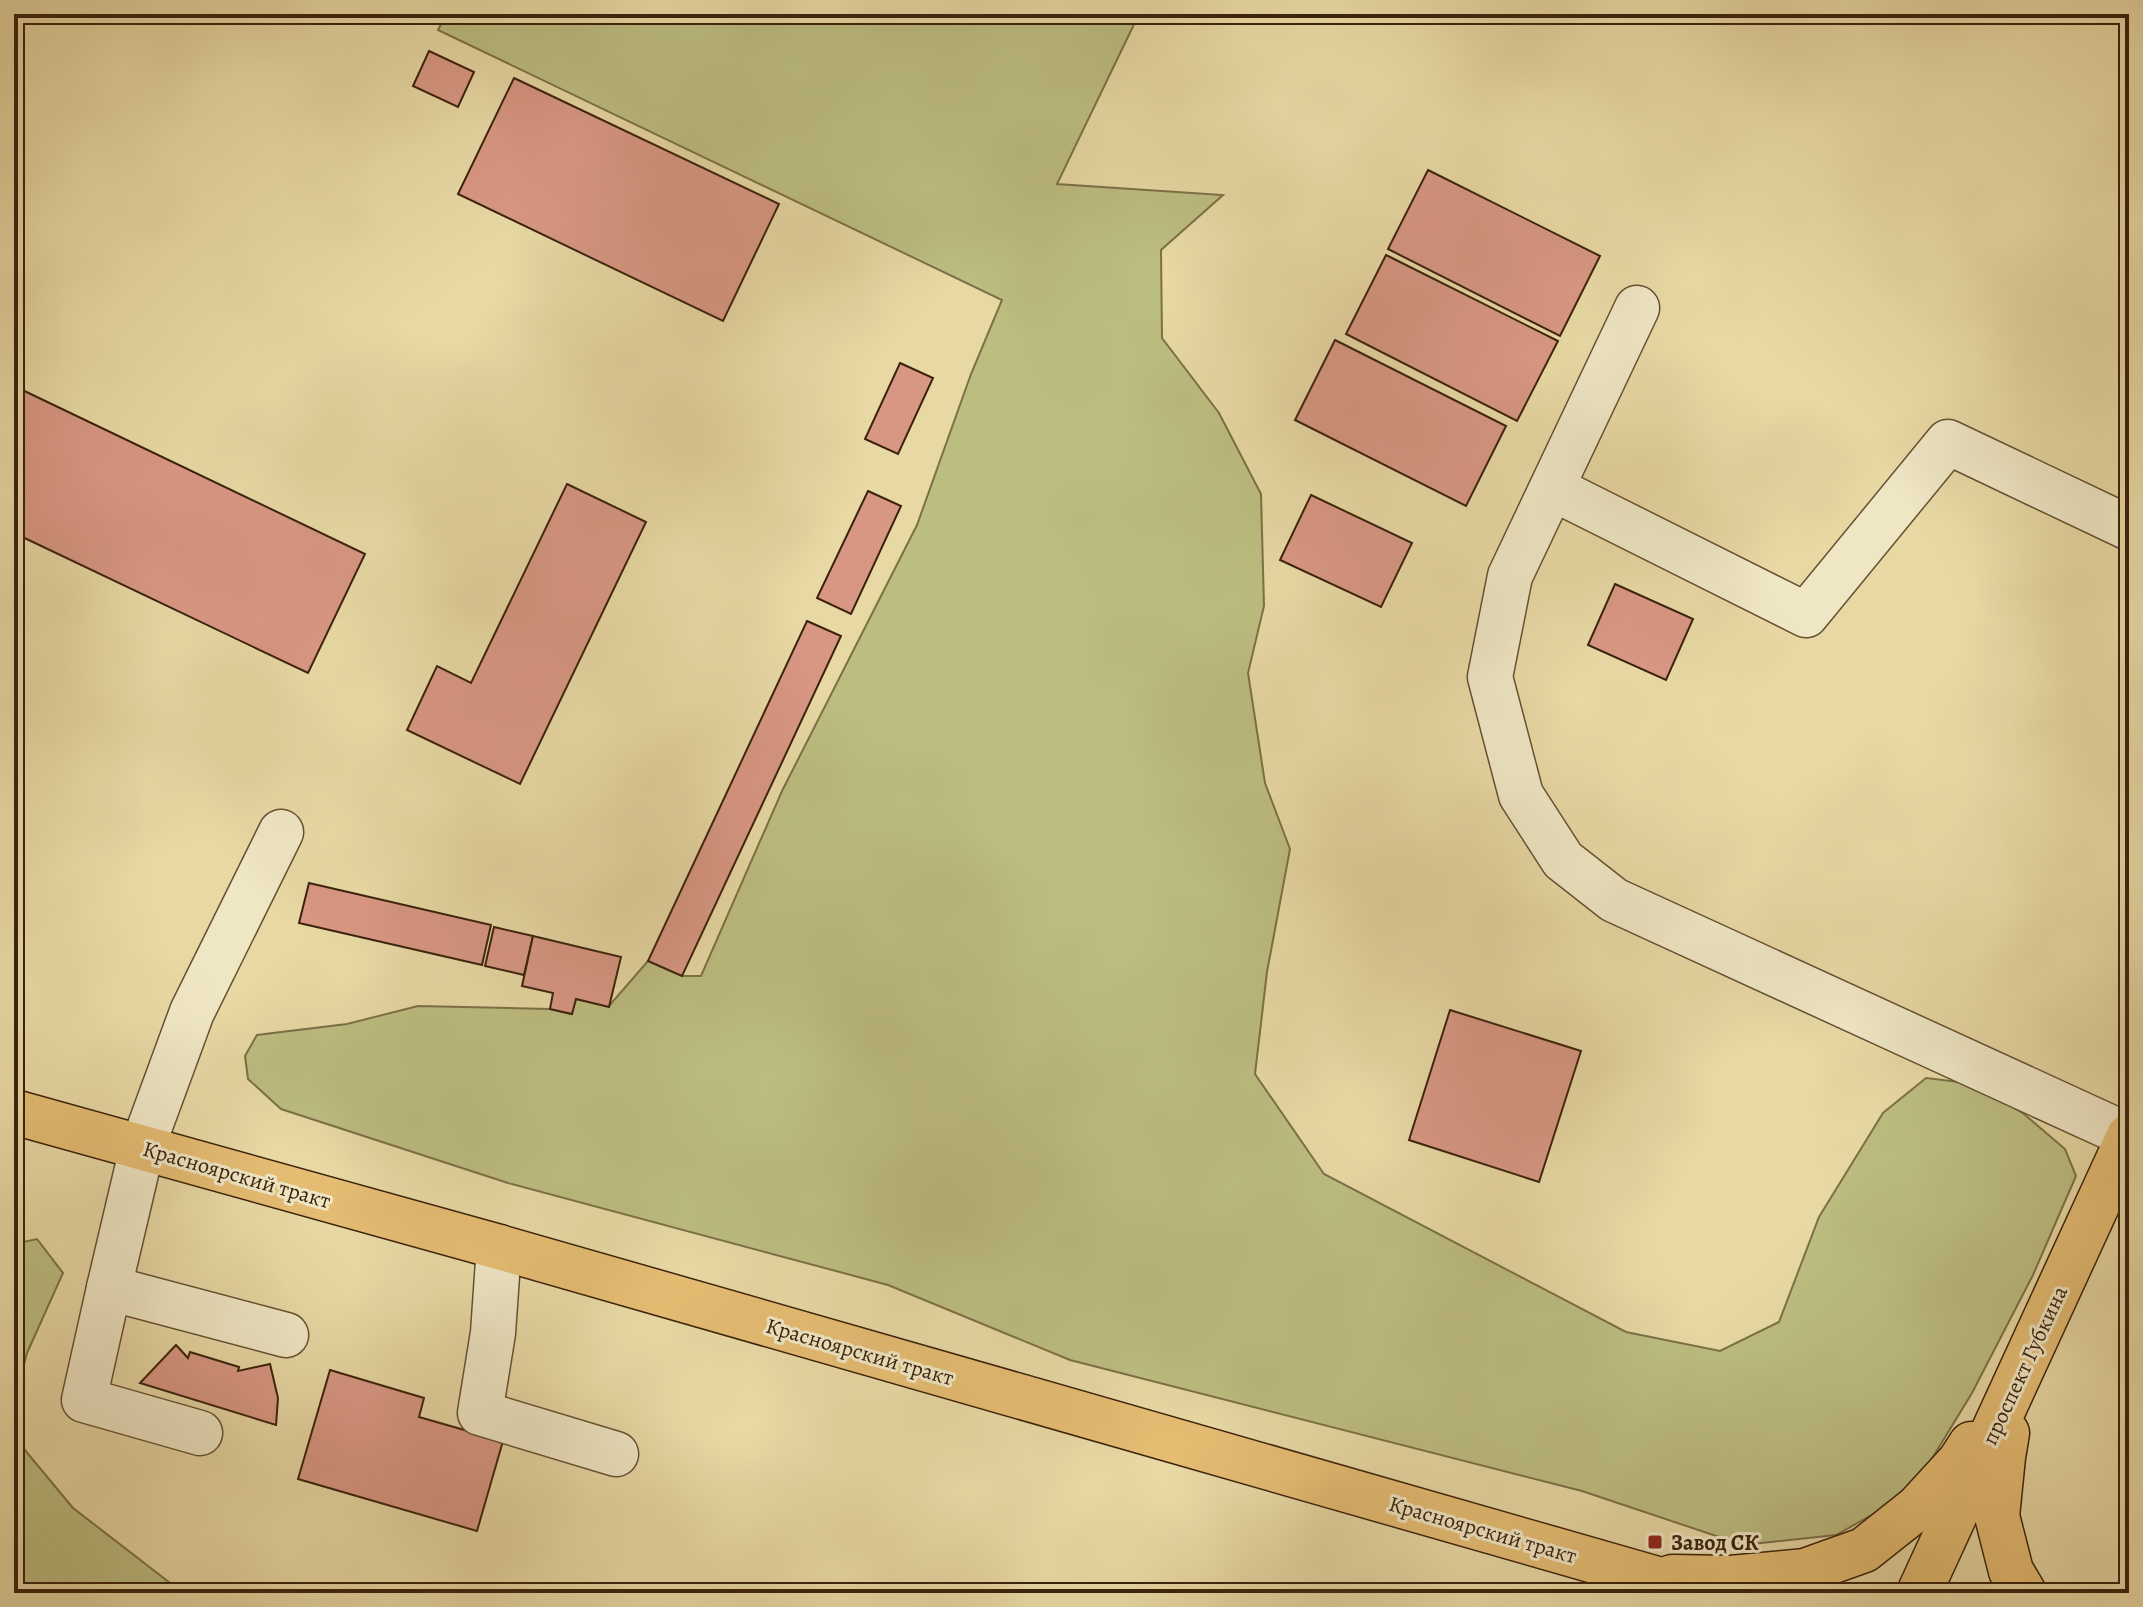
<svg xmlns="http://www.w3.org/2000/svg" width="2143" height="1607" font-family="Alegreya,serif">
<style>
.green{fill:#bcbd81;stroke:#7c7046;stroke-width:2}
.building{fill:#d89783;stroke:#3b220c;stroke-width:2}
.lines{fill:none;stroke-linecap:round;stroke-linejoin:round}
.minor-casing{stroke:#665032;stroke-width:47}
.major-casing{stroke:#3b220c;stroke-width:47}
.minor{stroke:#efe6c4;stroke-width:44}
.major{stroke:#e4bc72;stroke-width:44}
.poi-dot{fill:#8f2418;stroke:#efe6c4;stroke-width:3}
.labels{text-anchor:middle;stroke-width:6;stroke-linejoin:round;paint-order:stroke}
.street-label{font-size:22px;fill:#3b220c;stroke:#efe6c4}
.poi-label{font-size:22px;font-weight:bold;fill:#3b220c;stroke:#efe6c4;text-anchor:start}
</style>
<rect width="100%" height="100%" fill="#e7d8a4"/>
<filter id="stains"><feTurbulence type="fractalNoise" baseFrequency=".0025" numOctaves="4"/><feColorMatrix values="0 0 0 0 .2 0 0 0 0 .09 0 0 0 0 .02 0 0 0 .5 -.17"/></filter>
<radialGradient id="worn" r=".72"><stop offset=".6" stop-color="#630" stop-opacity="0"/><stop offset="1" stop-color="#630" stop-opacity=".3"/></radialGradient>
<!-- green -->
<g class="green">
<path d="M446 14H1139L1057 184 1223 195 1161 250 1162 338 1219 413 1261 494 1264 606 1248 673 1265 783 1290 849 1267 972 1255 1074 1324 1174 1626 1332 1720 1351 1779 1322 1819 1217 1883 1113 1926 1078 1976 1084 2024 1114 2065 1149 2076 1176 2033 1275 1972 1393 1911 1493 1836 1535 1743 1545 1582 1491 1070 1360 888 1285 508 1183 281 1109 248 1079 245 1056 257 1035 347 1024 418 1006 550 1009 571 1014 576 999 609 1006 648 961 682 976H701L782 791 917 525 971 374 1002 300 438 30Z"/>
<path d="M37 1239 63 1273 27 1353 14 1401V1244Z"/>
<path d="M14 1437 73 1508 183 1593H14Z"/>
</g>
<!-- building -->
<g class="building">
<path d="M429 51 474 72 458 107 413 86Z"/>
<path d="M514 78 779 204 723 321 458 194Z"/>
<path d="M1428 170 1600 256 1560 336 1388 249Z"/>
<path d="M1386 255 1558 341 1517 421 1346 334Z"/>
<path d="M1335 340 1506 426 1466 506 1295 420Z"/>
<path d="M900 363 933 378 898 454 865 439Z"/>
<path d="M14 386 365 554 308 673 14 533Z"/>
<path d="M567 484 646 522 520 784 407 730 437 666 471 683Z"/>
<path d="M868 491 901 506 851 614 817 598Z"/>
<path d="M1311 495 1412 543 1381 607 1280 560Z"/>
<path d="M1615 584 1693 619 1666 680 1588 645Z"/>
<path d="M807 621 841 636 682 976 648 961Z"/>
<path d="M309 883 491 925 482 965 299 923Z"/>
<path d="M494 927 533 936 524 975 485 966Z"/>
<path d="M533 936 621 957 609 1007 576 999 572 1014 550 1009 553 993 522 986Z"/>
<path d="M1450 1010 1581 1051 1539 1182 1409 1140Z"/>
<path d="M176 1345 188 1358 190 1352 239 1367 238 1371 270 1364 278 1398 276 1425 140 1383Z"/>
<path d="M330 1370 424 1398 419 1417 503 1441 477 1531 298 1479Z"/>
</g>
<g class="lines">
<!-- minor casing -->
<g class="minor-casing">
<g id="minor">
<path d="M1637 308 1510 576 1490 677 1521 795 1563 860 1614 900 2129 1136"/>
<path d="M1552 488 1806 615 1948 442 2129 528"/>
<path d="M281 832 192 1012 142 1148 109 1288 286 1335"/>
<path d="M499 1247 493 1333 480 1413 616 1454"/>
<path d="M109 1288 84 1400 200 1433"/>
</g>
</g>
<!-- major casing -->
<g class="major-casing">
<g id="major">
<path d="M14 1112 499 1247 1706 1593"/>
<path d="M2007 1433 2003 1457 1997 1516 2011 1571 2024 1593"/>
<path d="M1672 1577 1731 1578 1805 1571 1864 1550 1917 1508 1960 1461 1971 1444"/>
<path d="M1919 1593 2129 1136"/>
</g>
</g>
<!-- minor -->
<use href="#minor" class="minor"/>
<!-- major -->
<use href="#major" class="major"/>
</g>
<!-- markers -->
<rect class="poi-dot" x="1647" y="1534" width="16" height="16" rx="4"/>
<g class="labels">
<!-- street labels -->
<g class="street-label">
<text transform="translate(237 1174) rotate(16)" y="8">Красноярский тракт</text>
<text transform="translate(860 1351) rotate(16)" y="8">Красноярский тракт</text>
<text transform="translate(2024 1365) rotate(-65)" y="8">проспект Губкина</text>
<text transform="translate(1483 1529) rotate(16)" y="8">Красноярский тракт</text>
</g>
<!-- poi labels -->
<g class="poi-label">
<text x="1671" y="1550">Завод СК</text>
</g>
</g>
<!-- margin -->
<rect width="2143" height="1607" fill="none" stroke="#e7d8a4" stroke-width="48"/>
<rect x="16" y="16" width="2111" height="1575" fill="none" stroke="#3b220c" stroke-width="4"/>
<rect x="24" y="24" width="2095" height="1559" fill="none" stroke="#3b220c" stroke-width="2"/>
<rect width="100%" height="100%" filter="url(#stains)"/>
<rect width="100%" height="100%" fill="url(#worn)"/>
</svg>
